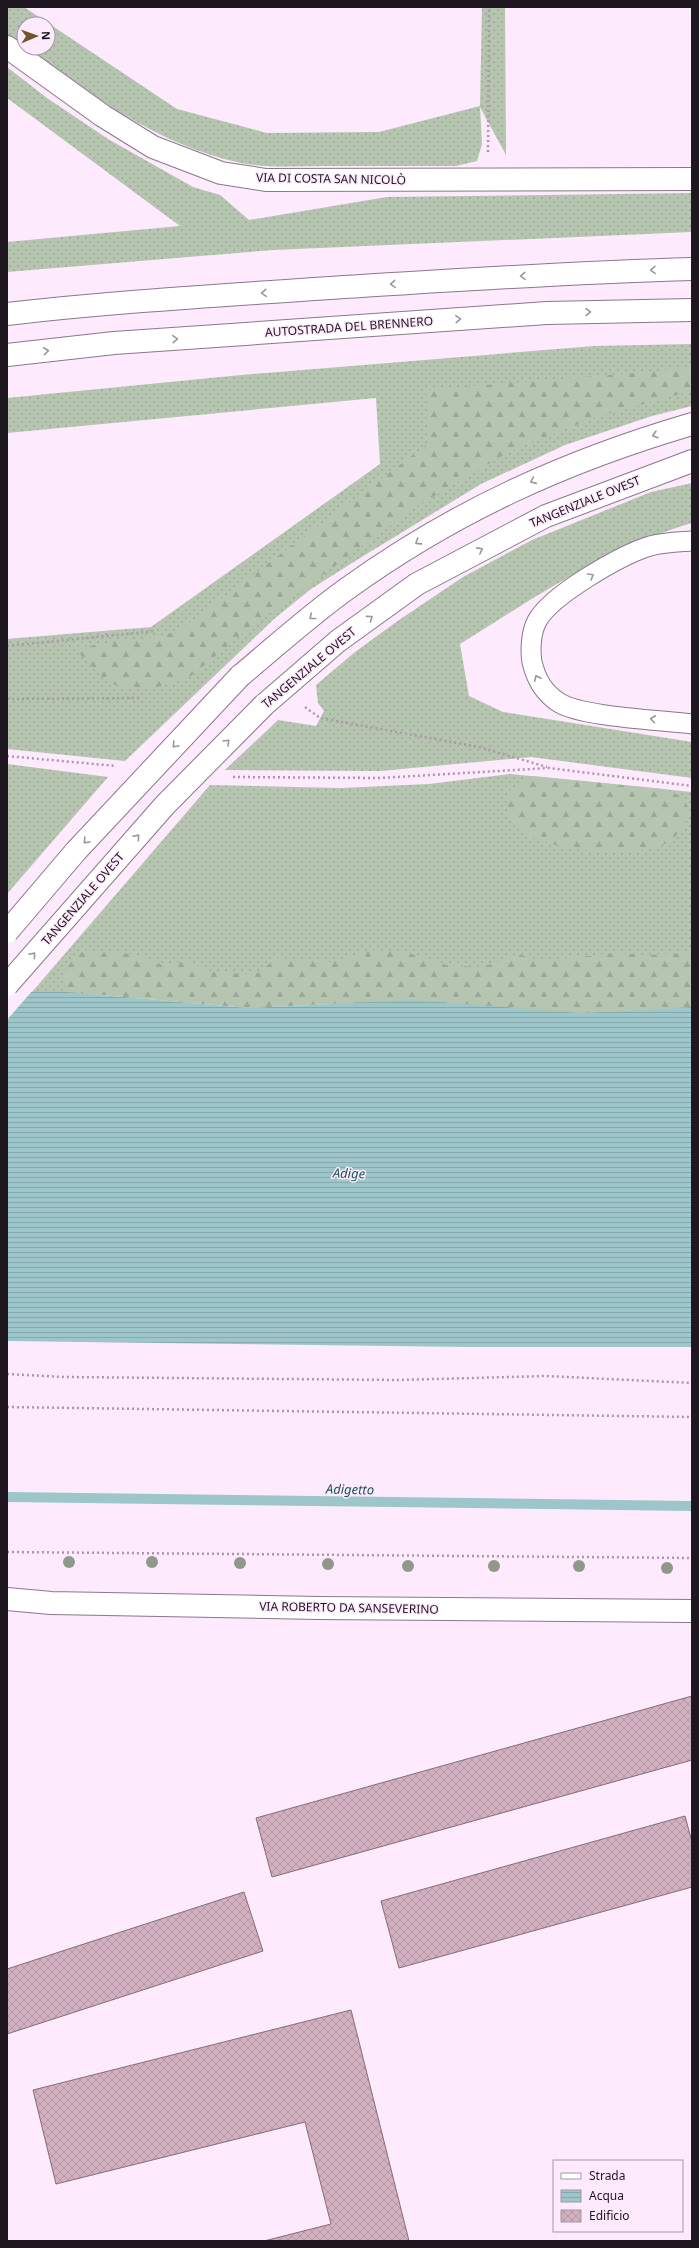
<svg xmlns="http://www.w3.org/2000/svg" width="699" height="2248" font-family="'Noto Sans',sans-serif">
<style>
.grass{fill:url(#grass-dots);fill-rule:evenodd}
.forest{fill:url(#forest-firs)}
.water{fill:url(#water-rules)}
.pier{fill:#fdeafd}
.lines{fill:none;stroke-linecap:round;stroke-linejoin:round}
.stream{stroke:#9cc6c9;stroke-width:10}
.building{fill:url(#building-cross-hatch);stroke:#866b78}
.service-casing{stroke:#8b778c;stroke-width:21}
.minor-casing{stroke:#8b778c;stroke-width:24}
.tertiary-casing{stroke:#8b778c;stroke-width:24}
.trunk-casing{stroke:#8b778c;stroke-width:24}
.motorway-casing{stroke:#8b778c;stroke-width:24}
.path{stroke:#a899a8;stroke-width:2.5;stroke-dasharray:2 3;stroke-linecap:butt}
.service{stroke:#fff;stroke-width:19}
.minor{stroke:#fff;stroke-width:22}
.tertiary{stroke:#fff;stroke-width:22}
.trunk{stroke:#fff;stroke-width:22}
.motorway{stroke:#fff;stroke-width:22}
.trunk-bridge-casing{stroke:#8b778c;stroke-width:24;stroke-linecap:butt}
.trunk-bridge{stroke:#fff;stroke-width:22}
.tree{fill:#90988a}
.oneway{stroke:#9a979a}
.labels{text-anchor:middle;stroke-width:3;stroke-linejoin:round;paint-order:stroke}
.street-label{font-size:12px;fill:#1f171f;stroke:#fdeafd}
.water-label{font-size:13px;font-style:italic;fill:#1a5559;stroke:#fdeafd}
</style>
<defs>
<pattern id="grass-dots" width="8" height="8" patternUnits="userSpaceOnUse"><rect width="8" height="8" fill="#b5c5af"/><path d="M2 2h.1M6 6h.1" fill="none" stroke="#9ba896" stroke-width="1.8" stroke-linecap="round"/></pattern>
<pattern id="forest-firs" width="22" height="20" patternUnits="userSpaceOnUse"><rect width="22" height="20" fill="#b5c5af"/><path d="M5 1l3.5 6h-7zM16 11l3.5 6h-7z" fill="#9ba896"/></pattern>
<pattern id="water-rules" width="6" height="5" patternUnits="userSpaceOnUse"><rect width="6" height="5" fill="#9cc6c9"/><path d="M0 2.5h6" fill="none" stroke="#86a9ac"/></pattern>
<pattern id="building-cross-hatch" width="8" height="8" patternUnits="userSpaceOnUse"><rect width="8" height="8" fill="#d2b0c0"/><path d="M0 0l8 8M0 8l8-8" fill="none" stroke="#b497a5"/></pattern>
</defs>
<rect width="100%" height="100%" fill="#fdeafd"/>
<!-- grass -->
<g class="grass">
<path d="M7 7H24L177 109 267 133 379 132 480 106 482 7H505L506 155 480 107 482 144 477 161 456 166C411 166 367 166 323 166 296 166 267 168 241 163 156 145 85 90 15 42L7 36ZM24 24H48V48H24Z"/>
<path d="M7 67 47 98 108 139 193 187 220 195 249 220 387 197 692 193V232L273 250 7 272V242L180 226 7 98Z"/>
<path d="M692 344V406L652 416 565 445 481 484 352 563 311 589 274 619 125 761 7 749V639L151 627 380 464 376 398 7 433V398L241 375 594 346Z"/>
<path d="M692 483V523C607 548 535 597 460 644L469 696 503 712 692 742V778L531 757 380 771 225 770 278 720 316 726 324 711 318 703 316 685 355 652 399 620 463 577 532 540 651 492Z"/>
<path d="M7 764 108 777 7 894Z"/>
<path d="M510 774 692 792V1007L580 1013 32 992 210 785 340 788 429 784Z"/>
</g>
<!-- forest -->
<g class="forest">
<path d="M692 368V391L596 417 507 453 414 508 247 630 191 676 165 685 147 689 123 688 106 681 74 648 156 637 178 631 429 443 426 390Z"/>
<path d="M533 776 664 789 683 797 690 811C685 825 680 834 668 842 639 862 535 851 513 824 505 814 507 803 507 792Z"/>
<path d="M85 950 99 953 114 951 145 957 162 965 187 961 210 971 241 974 258 973 276 958 332 962 372 950 408 953 447 965 475 967 493 964 518 954 541 961 615 953 648 955 689 953 692 954V1007L580 1013 411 1000 248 1008 67 992C61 970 67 963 85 950Z"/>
</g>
<!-- water -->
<path class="water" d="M7 991 67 992 248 1008 411 1000 580 1013 692 1007V1347H468L7 1341Z"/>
<!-- pier -->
<path class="pier" d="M7 989 33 990 7 1020Z"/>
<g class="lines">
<!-- stream -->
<path class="stream" d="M7 1497 692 1506"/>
</g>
<!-- building -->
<g class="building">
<path d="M692 1696V1760L272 1877 256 1818Z"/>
<path d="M685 1816 692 1842V1887L399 1968 381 1901Z"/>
<path d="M244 1892 263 1951 7 2034V1969Z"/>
<path d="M351 2010 409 2241H264L331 2224 305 2122 56 2184 33 2090Z"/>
</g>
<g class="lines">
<!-- service casing -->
<g class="service-casing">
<path id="service" d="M692 541C677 542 664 542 650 546 621 555 551 595 537 621 531 632 530 650 532 662 536 679 543 692 558 702 580 717 662 720 692 724"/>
</g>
<!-- minor casing -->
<g class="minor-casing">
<path id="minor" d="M7 47 103 116 153 147 221 173 266 180 692 179"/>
</g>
<!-- tertiary casing -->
<g class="tertiary-casing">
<path id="tertiary" d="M7 1599 51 1603 319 1608 692 1611"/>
</g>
<!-- trunk casing -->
<g class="trunk-casing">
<g id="trunk">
<path d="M240 676C275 647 310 615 348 588 455 511 566 461 692 424"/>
<path d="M264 705 338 641 417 584 546 516 692 461"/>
</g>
</g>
<!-- motorway casing -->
<g class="motorway-casing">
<g id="motorway">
<path d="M7 314C119 301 231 295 344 287 460 280 576 272 692 269"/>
<path d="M7 355 114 343 547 313 692 310"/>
</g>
</g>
<!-- path -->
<g class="path">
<path d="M488 152 489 7"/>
<path d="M7 646 155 631"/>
<path d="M7 699 140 698"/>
<path d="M305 707 320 718 479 747 547 767"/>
<path d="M7 756 116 766"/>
<path d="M233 777 380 778 549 768 692 786"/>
<path d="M7 1374 64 1377 399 1380 546 1376 692 1383"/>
<path d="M7 1407 692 1417"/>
<path d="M7 1552 692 1558"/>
</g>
<!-- service -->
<use href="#service" class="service"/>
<!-- minor -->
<use href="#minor" class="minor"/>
<!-- tertiary -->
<use href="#tertiary" class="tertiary"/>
<!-- trunk -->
<use href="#trunk" class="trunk"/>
<!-- motorway -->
<use href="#motorway" class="motorway"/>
<!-- trunk-bridge casing -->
<g class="trunk-bridge-casing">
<g id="trunk-bridge">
<path d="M7 932 76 851 240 676"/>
<path d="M7 985 165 805 264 705"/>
</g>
</g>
<!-- trunk-bridge -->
<use href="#trunk-bridge" class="trunk-bridge"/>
</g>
<!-- trees -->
<g class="tree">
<circle cx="69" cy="1562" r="6"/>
<circle cx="152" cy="1562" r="6"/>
<circle cx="240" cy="1563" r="6"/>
<circle cx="328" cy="1564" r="6"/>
<circle cx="408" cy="1566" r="6"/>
<circle cx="494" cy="1566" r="6"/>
<circle cx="579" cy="1566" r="6"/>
<circle cx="667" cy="1568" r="6"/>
</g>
<!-- one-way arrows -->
<defs><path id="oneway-chevron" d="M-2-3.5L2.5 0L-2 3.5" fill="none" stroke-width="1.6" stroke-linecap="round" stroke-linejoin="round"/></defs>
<g class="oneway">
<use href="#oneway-chevron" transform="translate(653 270) rotate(179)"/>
<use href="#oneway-chevron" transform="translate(523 276) rotate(176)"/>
<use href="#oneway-chevron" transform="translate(393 284) rotate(176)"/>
<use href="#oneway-chevron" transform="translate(264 293) rotate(176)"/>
<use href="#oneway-chevron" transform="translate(588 312) rotate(-1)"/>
<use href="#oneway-chevron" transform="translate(458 319) rotate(-4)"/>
<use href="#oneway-chevron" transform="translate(175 339) rotate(-4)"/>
<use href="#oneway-chevron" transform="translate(46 351) rotate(-6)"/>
<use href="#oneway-chevron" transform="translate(655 435) rotate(164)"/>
<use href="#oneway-chevron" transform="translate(533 481) rotate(156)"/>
<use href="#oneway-chevron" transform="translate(418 542) rotate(147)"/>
<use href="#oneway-chevron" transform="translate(480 550) rotate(-28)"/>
<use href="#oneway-chevron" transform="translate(591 576) rotate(-31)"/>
<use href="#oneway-chevron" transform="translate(312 617) rotate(141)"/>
<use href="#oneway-chevron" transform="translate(370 618) rotate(-36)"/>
<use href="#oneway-chevron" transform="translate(537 678) rotate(-115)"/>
<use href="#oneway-chevron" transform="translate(653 719) rotate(-173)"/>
<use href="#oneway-chevron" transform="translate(227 742) rotate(-45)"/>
<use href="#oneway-chevron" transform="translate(175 745) rotate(133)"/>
<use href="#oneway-chevron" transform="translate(137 837) rotate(-49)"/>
<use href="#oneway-chevron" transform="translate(86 841) rotate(133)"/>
<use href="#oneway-chevron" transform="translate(33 955) rotate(-49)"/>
</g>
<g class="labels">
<!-- street labels -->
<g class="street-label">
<text transform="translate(331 179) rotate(1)" y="4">VIA DI COSTA SAN NICOLÒ</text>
<text transform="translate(349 327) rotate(-4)" y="4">AUTOSTRADA DEL BRENNERO</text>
<text transform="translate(585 502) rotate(-22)" y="4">TANGENZIALE OVEST</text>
<text transform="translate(309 668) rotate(-40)" y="4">TANGENZIALE OVEST</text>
<text transform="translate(83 899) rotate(-49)" y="4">TANGENZIALE OVEST</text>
<text transform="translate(349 1608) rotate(1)" y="4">VIA ROBERTO DA SANSEVERINO</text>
</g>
<!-- water labels -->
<g class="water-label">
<text transform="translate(349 1173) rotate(2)" y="5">Adige</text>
<text transform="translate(350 1489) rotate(1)" y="5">Adigetto</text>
</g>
</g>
<!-- border -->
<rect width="699" height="2248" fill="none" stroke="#1f171f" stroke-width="16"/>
<!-- legend -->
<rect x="553" y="2160" width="130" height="72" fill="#fdeafd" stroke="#a496a4"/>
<rect x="561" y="2173" width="20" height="6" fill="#ffffff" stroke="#a496a4"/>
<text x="589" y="2180" font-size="12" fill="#1f171f">Strada</text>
<rect x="561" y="2190" width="20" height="12" fill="url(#water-rules)" stroke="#a496a4"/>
<text x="589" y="2200" font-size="12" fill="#1f171f">Acqua</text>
<rect x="561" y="2210" width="20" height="12" fill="url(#building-cross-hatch)" stroke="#a496a4"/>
<text x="589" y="2220" font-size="12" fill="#1f171f">Edificio</text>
<!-- north arrow -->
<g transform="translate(36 36) rotate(88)"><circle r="19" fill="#fdeafd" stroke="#a496a4"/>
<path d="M0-3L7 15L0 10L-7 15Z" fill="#705527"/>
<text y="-6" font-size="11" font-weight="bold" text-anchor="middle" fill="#1f171f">N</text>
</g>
</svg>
